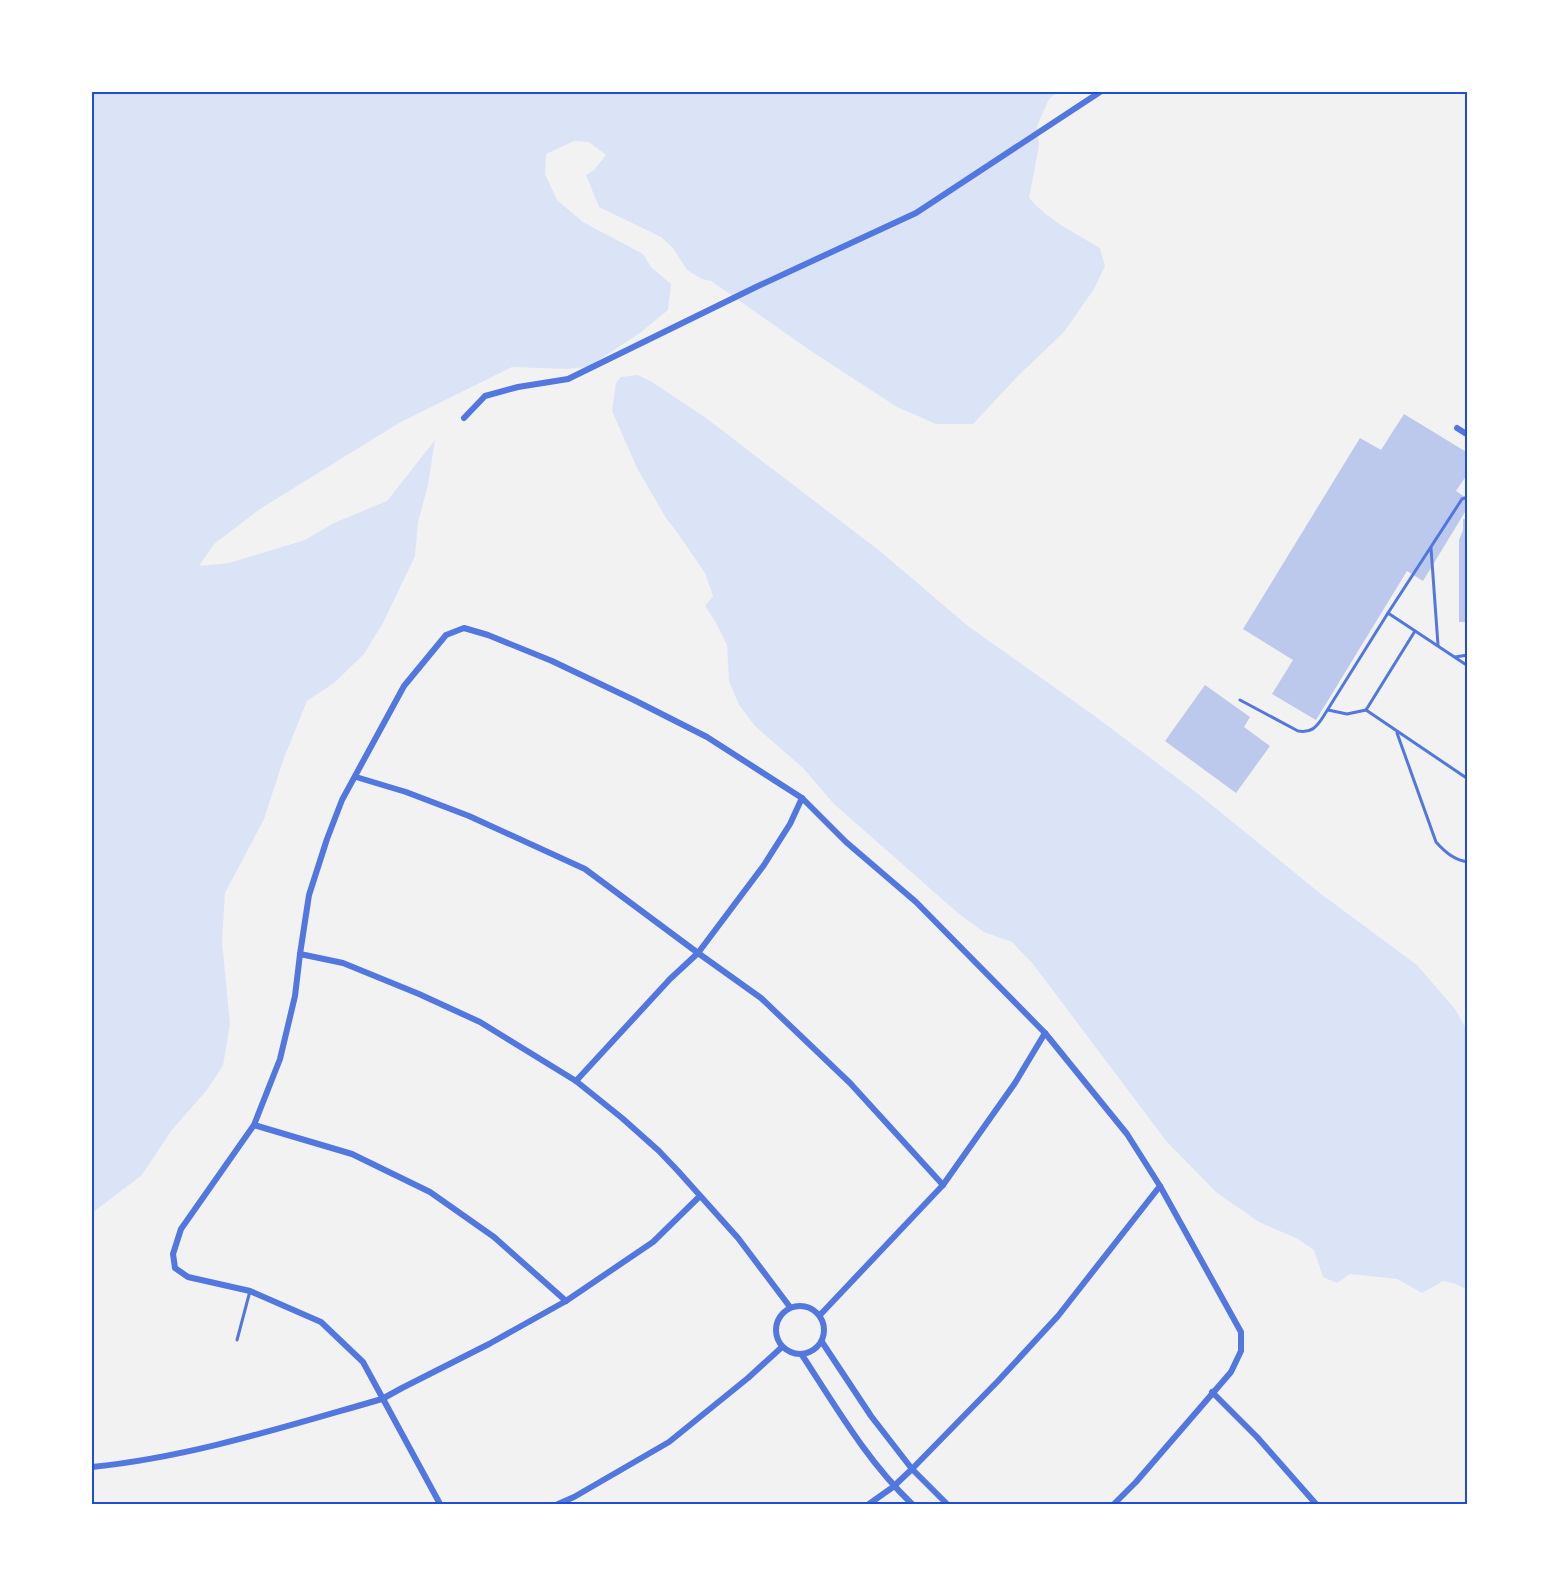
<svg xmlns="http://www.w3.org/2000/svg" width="1559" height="1596" font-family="'Space Grotesk',sans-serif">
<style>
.green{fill:#dbe4f7}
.building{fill:#bdc9ec}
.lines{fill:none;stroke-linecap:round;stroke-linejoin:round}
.service{stroke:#5277de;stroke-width:3}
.minor{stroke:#5277de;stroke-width:6}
.neatline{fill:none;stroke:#1d4ed8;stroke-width:2}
</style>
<rect width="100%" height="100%" fill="#f2f2f2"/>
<!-- green -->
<g class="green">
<path d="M92 92H1057L1049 99 1037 126 1039 146 1029 198C1048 220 1075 233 1100 248L1105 266 1094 289 1064 332 1018 376 973 424H936L897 407 811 351 711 281 702 279 687 270 673 248 661 237 599 207 586 175 594 170 606 155 589 142 574 141 546 154 545 174 557 200 583 222 643 254 651 267 671 284 668 310 640 333 588 367 567 369 512 367 399 423 260 509 214 544 199 566 229 563 305 540 334 523 387 501 435 440 428 485 418 522 415 556 383 623 364 654 334 683 307 701 284 758 264 819 225 893 222 941 230 1024 223 1066 206 1091 171 1131 142 1175 92 1213Z"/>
<path d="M638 375 652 382 706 418 881 552 968 626 1092 714 1197 793 1321 894 1417 965 1455 1009 1467 1030V1290L1456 1284 1443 1281 1422 1293 1397 1279 1350 1274 1337 1283 1323 1277 1314 1250 1298 1239 1259 1222 1217 1193 1167 1142 1033 964 1012 942 984 932 959 914 834 804 803 768 755 726 739 705 729 681 727 645 715 621 705 606 713 596 705 573 679 535 666 518 637 468 612 411 616 383 621 377Z"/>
</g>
<!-- building -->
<g class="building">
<path d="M1404 414 1468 453V473L1456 491 1468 499V507L1423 581 1407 571 1316 720 1272 694 1293 660 1243 629 1360 438 1381 450Z"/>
<path d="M1463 519H1468V622H1459V540L1463 530Z"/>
<path d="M1205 685 1250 717 1244 727 1270 746 1236 793 1165 741Z"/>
</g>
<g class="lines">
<!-- service -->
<g class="service">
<path d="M1431 548 1438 645"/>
<path d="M1388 613 1462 499 1468 497"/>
<path d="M1455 657 1468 655"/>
<path d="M1240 700 1298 731C1311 733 1316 728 1323 717L1388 613 1468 666"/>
<path d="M1328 710 1347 714 1366 710 1468 779"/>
<path d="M1366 710 1415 631"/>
<path d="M1397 733 1436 842C1445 852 1454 860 1468 862"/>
<path d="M237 1340 250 1291"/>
</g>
<!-- minor -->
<g class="minor">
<path d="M464 418 485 396 518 387 568 379 756 287 916 213 1100 92"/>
<path d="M1457 428 1468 435"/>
<path d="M356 777 406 792 469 816 585 869 698 953 761 998 850 1083 943 1185"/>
<path d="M300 954 343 963 419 994 480 1022 576 1081 622 1118 659 1151 678 1171 738 1238 790 1307"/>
<path d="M576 1081 670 979 698 953 764 865 790 824 802 798"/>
<path d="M254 1125 352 1154 430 1192 494 1237 566 1301"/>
<circle cx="800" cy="1330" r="24"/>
<path d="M820 1315 943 1185 1015 1083 1045 1033"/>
<path d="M822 1342 871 1416 912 1469 947 1504"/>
<path d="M802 1355C836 1407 867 1461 912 1504"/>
<path d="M1212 1392 1257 1437 1316 1504"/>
<path d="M92 1467C191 1457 287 1426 382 1399L402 1388 489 1344 566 1301 653 1242 700 1196"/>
<path d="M440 1504 363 1362 321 1322 250 1291 188 1277 175 1268 173 1254 181 1229 254 1125 280 1059 295 996 300 954 309 895 327 839 342 800 404 686 446 635 464 628 488 635 552 661 634 700 707 737 802 798 846 842 916 902 1045 1033 1127 1134 1160 1186 1241 1332V1351L1231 1372 1136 1482 1114 1504"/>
<path d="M558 1504 574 1497 669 1442 748 1378 782 1347"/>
<path d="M869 1504 893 1487 912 1469 998 1381 1058 1316 1160 1186"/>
</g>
</g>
<!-- border -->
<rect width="1559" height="1596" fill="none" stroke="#ffffff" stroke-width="186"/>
<rect x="93" y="93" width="1373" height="1410" class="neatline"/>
</svg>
